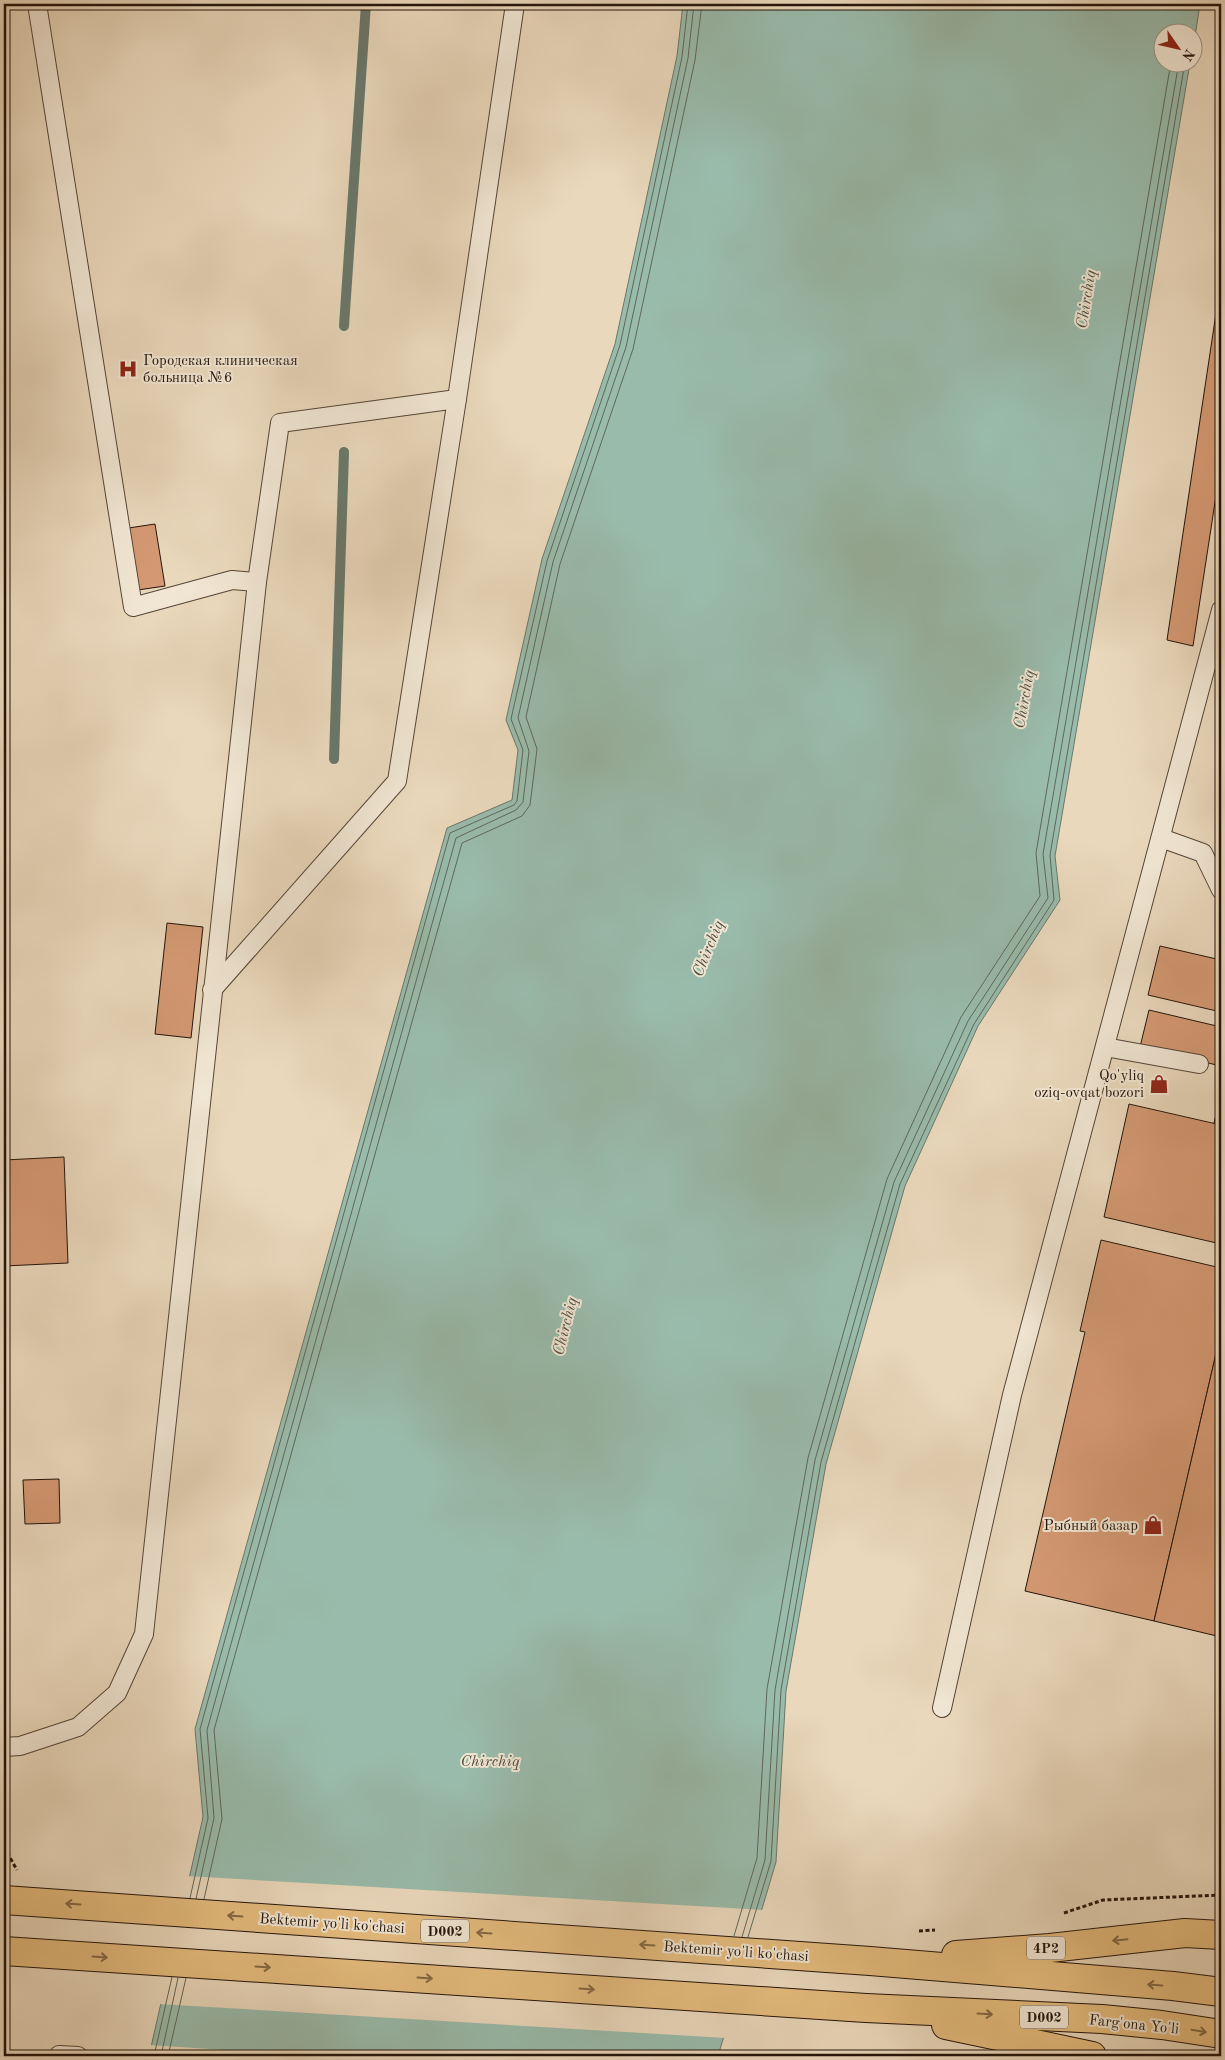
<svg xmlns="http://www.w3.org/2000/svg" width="1225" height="2060" font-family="'Old Standard TT',serif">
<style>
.water{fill:#99bbab;stroke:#6a786b}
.pier{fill:#ead8bc}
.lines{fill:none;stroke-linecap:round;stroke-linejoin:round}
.shore{stroke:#5e685b;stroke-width:1}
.stream{stroke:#6a786b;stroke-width:10}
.building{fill:#d49973;stroke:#23140b}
.lane-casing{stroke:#554537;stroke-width:20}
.highway-casing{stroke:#23140b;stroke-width:30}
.path{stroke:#23140b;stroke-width:3;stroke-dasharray:4 2.5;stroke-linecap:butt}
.lane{stroke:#f1e6d3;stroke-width:18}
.highway{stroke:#e5bc7e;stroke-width:28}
.oneway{stroke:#846844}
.labels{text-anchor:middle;stroke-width:4;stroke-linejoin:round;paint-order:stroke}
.shield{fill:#f1e6d3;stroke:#615347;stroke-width:1}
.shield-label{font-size:14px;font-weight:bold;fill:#23140b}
.poi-label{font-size:15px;fill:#23140b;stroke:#f1e6d3;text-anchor:end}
.street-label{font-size:15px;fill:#23140b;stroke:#f1e6d3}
.water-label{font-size:16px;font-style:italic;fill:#4c4e43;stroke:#f1e6d3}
</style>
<rect width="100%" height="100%" fill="#ead8bc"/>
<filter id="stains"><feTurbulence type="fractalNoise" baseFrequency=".004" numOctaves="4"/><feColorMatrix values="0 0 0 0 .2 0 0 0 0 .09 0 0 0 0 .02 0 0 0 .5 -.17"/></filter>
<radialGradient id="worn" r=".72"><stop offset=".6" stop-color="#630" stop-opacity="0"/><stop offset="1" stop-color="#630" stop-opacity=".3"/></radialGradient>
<!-- water -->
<path class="water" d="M683 4H1200L1193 50 1192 32H1162V62L1190 63 1055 856 1060 900 978 1026 905 1186 826 1464 786 1691 776 1862 718 2056H149L203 1817 195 1729 447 828 512 800 518 750 506 720 542 559 615 344 677 56Z"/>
<!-- pier -->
<g class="pier">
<path d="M187 1876 764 1910 726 2038 158 2004Z"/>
<path d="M149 2045 316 2056H147Z"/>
</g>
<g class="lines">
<!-- shore -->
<g class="shore">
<path d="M190 1898 208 1818 200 1729 450 833 514 805 517 801 523 750 511 719 547 561 620 345 682 57 688 4"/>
<path d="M196 1899 214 1818 207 1730 456 838 516 810 523 802 529 751 518 718 553 562 626 347 688 58 694 4"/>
<path d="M204 1899 222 1819 214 1730 462 843 522 816 530 805 537 749 526 717 560 564 633 349 695 60 702 4"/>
<path d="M734 1936 757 1858 767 1689 808 1458 887 1179 961 1017 1040 896 1036 853 1171 62"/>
<path d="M742 1937 765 1860 775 1690 815 1460 894 1182 968 1021 1048 898 1043 854 1179 62"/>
<path d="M748 1937 771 1861 781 1690 821 1462 900 1184 974 1024 1054 900 1050 855 1185 62"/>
<path d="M154 2056 172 1977"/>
<path d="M161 2056 178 1978"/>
<path d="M168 2056 186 1978"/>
</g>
<!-- stream -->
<g class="stream">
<path d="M344 326 366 4"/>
<path d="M334 759 344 452"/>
</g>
</g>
<!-- building -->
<g class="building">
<path d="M1221 280V463L1193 646 1167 640Z"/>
<path d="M155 524 165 586 131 591 122 529Z"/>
<path d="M167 923 203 927 191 1038 155 1034Z"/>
<path d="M1160 946 1221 960V1012L1148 995Z"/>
<path d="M1149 1010 1221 1027V1066L1140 1047Z"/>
<path d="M1221 1092V1125L1214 1123Z"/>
<path d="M1129 1104 1221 1125V1244L1104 1217Z"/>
<path d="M64 1157 68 1263 4 1266V1160Z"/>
<path d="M1101 1240 1221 1268V1332L1154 1621 1025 1591 1085 1332 1080 1331Z"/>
<path d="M1221 1332V1637L1154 1621Z"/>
<path d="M59 1479 60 1523 25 1524 23 1480Z"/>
</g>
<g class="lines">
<!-- lane casing -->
<g class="lane-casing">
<g id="lane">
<path d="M37 4 133 607 232 580 257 582"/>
<path d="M1161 838 1203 853 1221 890"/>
<path d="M212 990 397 781 457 399 515 4"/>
<path d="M1105 1047 1199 1064"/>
<path d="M942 1708 1012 1395 1221 610"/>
<path d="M4 1747 20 1746 78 1727 117 1693 144 1634 257 582 280 423 457 399"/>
<path d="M59 2055 78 2056"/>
</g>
</g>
<!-- highway casing -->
<g class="highway-casing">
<g id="highway">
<path d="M4 1900 870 1961 1173 1986 1221 1992"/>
<path d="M4 1951 866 2008 1102 2019 1162 2025 1221 2034"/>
<path d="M956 1955 1050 1948 1185 1933 1221 1935"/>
<path d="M946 2025 1092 2056"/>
</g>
</g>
<!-- path -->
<g class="path">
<path d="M4 1847 17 1870"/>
<path d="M1064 1913 1103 1900 1221 1895"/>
<path d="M919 1931 935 1930"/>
</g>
<!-- lane -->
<use href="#lane" class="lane"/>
<!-- highway -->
<use href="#highway" class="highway"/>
</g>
<!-- one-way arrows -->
<defs><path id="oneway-shaft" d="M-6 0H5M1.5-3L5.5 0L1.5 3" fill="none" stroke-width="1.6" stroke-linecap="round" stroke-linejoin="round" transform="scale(1.25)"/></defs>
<g class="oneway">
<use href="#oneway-shaft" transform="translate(73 1904) rotate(-176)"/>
<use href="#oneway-shaft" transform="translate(235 1916) rotate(-176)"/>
<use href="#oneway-shaft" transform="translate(484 1933) rotate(-176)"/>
<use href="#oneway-shaft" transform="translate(1120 1940) rotate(174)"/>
<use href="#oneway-shaft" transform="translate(647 1945) rotate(-176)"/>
<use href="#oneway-shaft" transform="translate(100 1957) rotate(4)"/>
<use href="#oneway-shaft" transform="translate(263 1967) rotate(4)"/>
<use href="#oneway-shaft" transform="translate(425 1978) rotate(4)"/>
<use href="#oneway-shaft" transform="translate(1155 1985) rotate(-176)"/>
<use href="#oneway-shaft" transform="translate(587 1989) rotate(4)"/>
<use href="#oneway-shaft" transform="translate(985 2014) rotate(3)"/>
<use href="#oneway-shaft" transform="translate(1199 2031) rotate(9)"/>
</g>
<!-- icons -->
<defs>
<g id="hospital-bare" transform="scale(1.5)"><path d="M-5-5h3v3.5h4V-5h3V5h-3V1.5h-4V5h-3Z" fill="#8f2418" stroke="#f1e6d3" stroke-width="2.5" paint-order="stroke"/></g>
<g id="shop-bare" transform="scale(1.5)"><path d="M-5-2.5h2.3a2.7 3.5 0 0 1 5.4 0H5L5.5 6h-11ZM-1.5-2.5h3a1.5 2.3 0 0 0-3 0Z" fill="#8f2418" stroke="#f1e6d3" stroke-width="2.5" paint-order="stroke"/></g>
</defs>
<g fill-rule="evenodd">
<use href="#hospital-bare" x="128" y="369"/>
<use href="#shop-bare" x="1159" y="1084"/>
<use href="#shop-bare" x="1153" y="1525"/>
</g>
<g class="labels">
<!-- shield labels -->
<g class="shield">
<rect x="421" y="1919.5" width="48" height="23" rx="4"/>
<rect x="1027" y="1936.5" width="38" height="23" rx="4"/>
<rect x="1020" y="2005.5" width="48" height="23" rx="4"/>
</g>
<g class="shield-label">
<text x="445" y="1936">D002</text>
<text x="1046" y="1953">4P2</text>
<text x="1044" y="2022">D002</text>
</g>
<!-- poi labels -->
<g class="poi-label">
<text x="143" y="365" text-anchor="start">Городская клиническая<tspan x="143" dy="17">больница №6</tspan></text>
<text x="1144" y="1080">Qo'yliq<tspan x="1144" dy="17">oziq-ovqat bozori</tspan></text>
<text x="1138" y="1530">Рыбный базар</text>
</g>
<!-- street labels -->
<g class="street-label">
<text transform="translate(332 1923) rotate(4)" y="5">Bektemir yo'li ko'chasi</text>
<text transform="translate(736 1951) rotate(4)" y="5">Bektemir yo'li ko'chasi</text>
<text transform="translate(1134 2024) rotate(6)" y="5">Farg'ona Yo'li</text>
</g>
<!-- water labels -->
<g class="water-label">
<text transform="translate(1085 299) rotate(-81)" y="6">Chirchiq</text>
<text transform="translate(1023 699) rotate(-80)" y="6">Chirchiq</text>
<text transform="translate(707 948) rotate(-68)" y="6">Chirchiq</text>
<text transform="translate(564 1326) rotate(-76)" y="6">Chirchiq</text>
<text x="490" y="1766">Chirchiq</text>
</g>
</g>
<!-- margin -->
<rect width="1225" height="2060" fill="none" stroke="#ead8bc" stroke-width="20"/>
<rect x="5" y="5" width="1215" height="2050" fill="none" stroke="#23140b" stroke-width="2.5"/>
<rect x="10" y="10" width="1205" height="2040" fill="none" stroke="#23140b"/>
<!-- north arrow -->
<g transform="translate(1178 48) rotate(124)"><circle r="24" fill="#f1e6d3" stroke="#9f9283"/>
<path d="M0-4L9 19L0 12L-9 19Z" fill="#8f2418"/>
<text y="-8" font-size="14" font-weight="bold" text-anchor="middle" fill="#23140b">N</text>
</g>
<rect width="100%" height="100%" filter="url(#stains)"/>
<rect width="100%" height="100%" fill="url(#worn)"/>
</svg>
